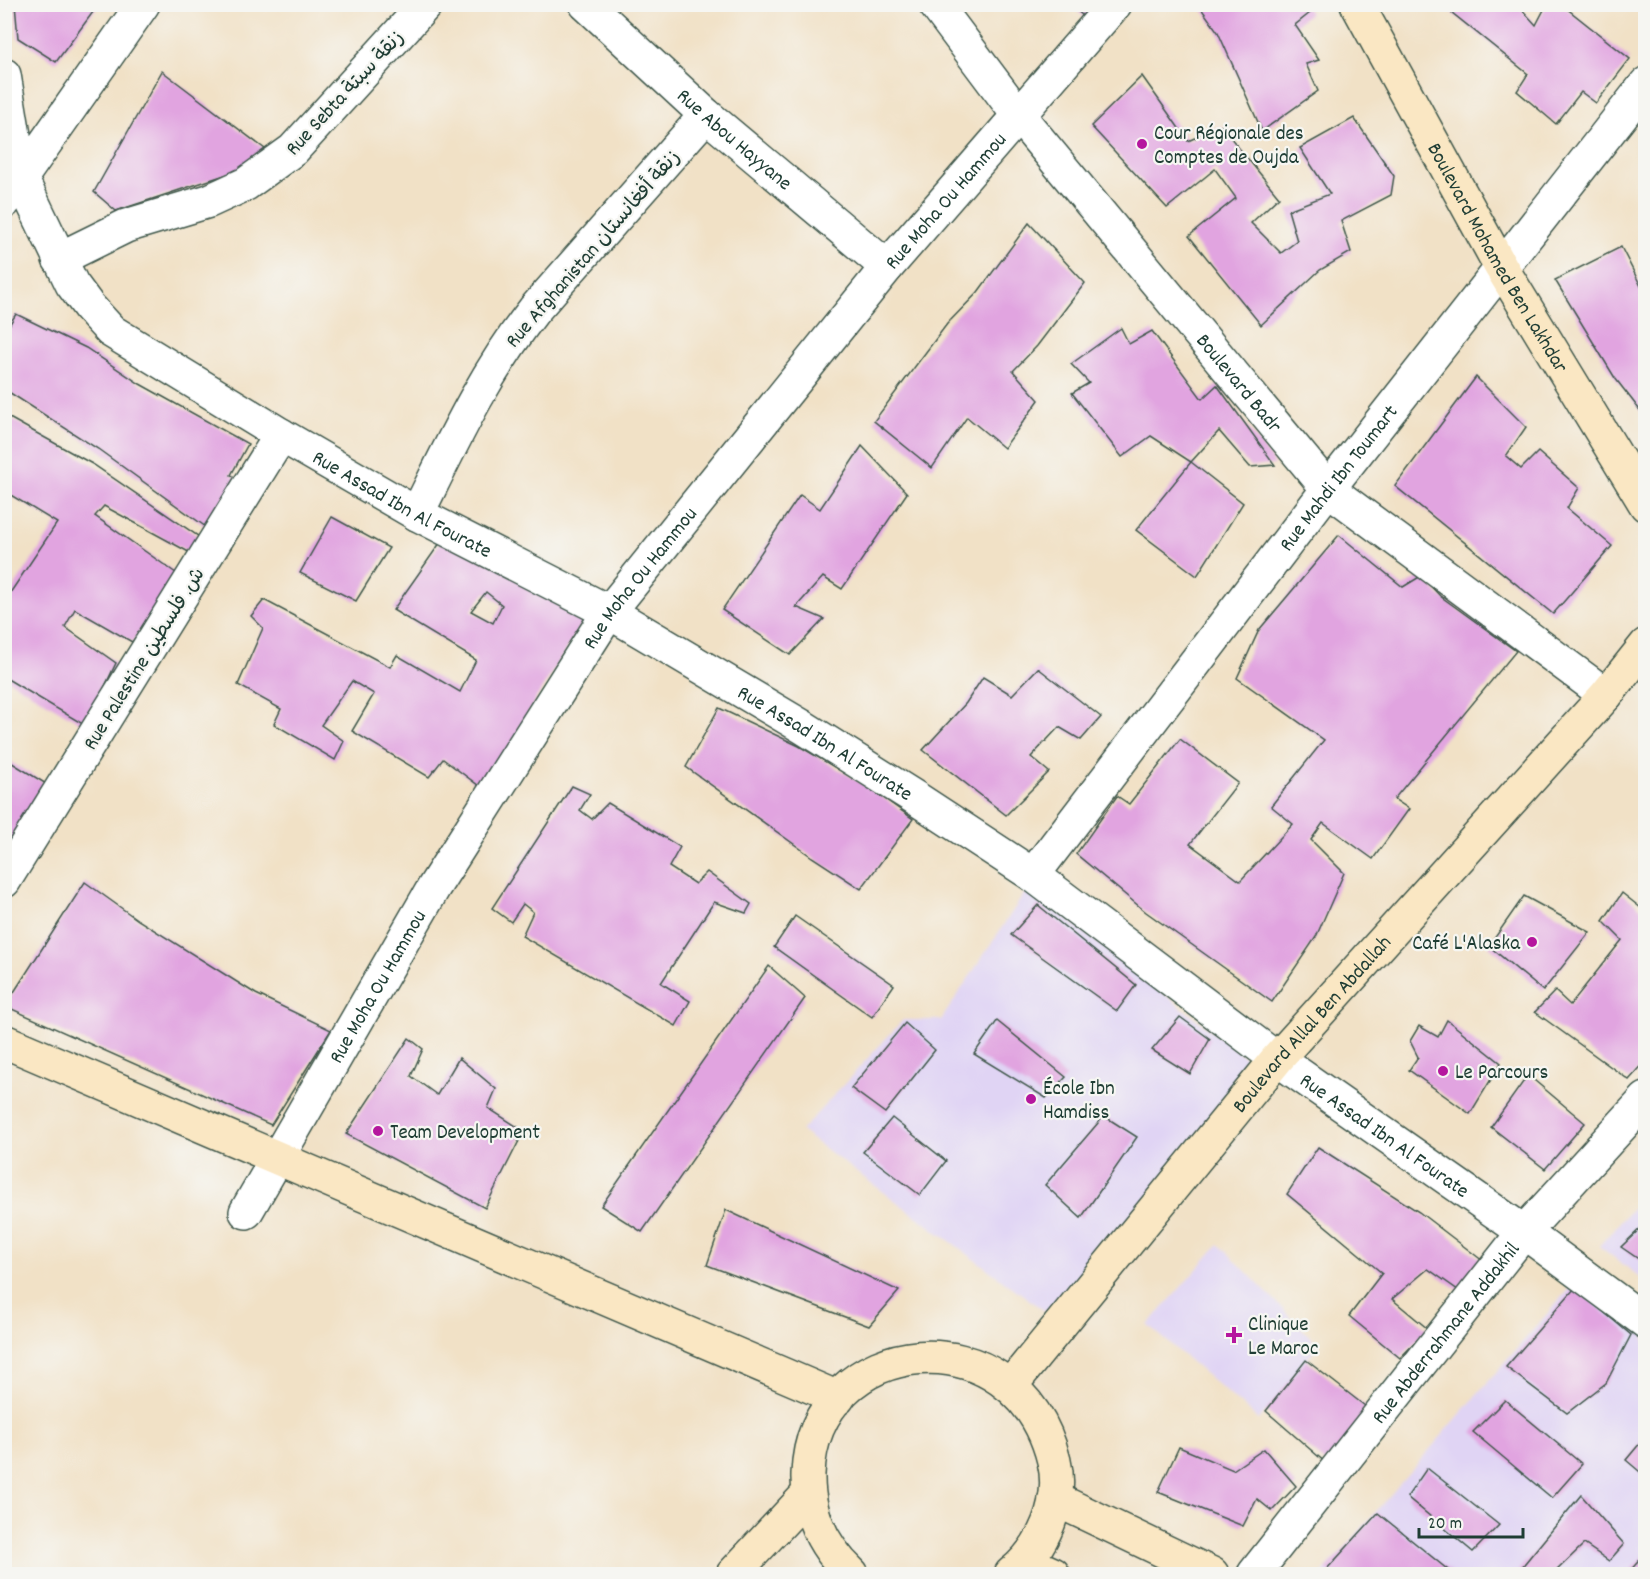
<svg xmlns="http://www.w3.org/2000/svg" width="1650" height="1579" font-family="Dekko,'Playpen Sans Arabic',sans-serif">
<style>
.built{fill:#e0d4f4}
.building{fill:#e1a4e0;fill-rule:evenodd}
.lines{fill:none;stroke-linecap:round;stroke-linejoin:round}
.street-casing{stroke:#3e564a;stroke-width:36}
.secondary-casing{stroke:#3e564a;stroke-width:36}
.street{stroke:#fff;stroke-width:33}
.secondary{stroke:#fae7c3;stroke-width:33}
.poi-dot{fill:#b5179e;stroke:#f6f6f2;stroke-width:2}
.labels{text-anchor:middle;stroke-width:4.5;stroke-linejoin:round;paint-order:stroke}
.street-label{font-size:21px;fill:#1f3d34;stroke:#f6f6f2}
.poi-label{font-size:21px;fill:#1f3d34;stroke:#f6f6f2;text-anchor:start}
</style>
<rect width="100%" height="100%" fill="#f6f6f2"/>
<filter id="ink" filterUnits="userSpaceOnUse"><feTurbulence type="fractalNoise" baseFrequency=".0167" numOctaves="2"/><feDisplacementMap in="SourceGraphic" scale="12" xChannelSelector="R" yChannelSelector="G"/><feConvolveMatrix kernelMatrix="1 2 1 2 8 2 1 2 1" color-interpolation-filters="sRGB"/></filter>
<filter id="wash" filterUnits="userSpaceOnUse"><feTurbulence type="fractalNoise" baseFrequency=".008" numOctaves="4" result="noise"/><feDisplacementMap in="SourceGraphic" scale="24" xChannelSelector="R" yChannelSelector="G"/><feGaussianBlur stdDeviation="1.35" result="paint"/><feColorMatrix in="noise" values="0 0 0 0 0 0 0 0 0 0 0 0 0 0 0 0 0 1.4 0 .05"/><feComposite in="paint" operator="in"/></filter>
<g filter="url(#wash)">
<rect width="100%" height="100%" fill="#f1e1c6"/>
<!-- built -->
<g class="built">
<path d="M1028 888 1258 1067 1054 1318 801 1131 903 1020H941Z"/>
<path d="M1645 1194V1281L1599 1246Z"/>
<path d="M1219 1244 1318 1345 1259 1420 1148 1325Z"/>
<path d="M1579 1277 1645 1325V1574H1322Z"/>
</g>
<g id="blocks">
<!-- building -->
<g class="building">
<path d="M15 4H99L56 62 18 38Z"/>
<path d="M1069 4H1100L1088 20Z"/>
<path d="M1198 4H1303L1310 13 1295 25 1319 60 1306 64 1318 91 1262 131 1218 32Z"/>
<path d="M1449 4H1517L1536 25 1547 4H1561L1630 59 1596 103 1581 92 1556 124 1517 91 1528 74 1446 8Z"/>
<path d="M162 71 269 152 258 164 116 211 94 192Z"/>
<path d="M1142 76 1188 141 1221 126 1279 197 1251 223 1281 253 1297 241 1288 210 1330 194 1300 148 1354 118 1394 176 1391 195 1341 221 1351 252 1320 270 1261 325 1189 236 1236 198 1215 169 1167 208 1091 126Z"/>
<path d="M1029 223 1085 283 1037 346 1013 371 1039 400 1004 448 967 417 932 468 874 421 947 324 978 292Z"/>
<path d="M1621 247 1646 296V418L1615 378 1555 280Z"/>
<path d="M16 314 86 348 140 384 248 444 231 475 239 479 206 527 98 449 4 389V333Z"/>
<path d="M1121 328 1129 344 1152 331 1202 399 1217 385 1275 465 1250 467 1219 431 1191 462 1243 503 1197 576 1136 530 1191 462 1151 436 1122 457 1072 393 1089 383 1071 364Z"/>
<path d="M1476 377 1526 427 1506 456 1521 469 1538 452 1579 488 1567 508 1612 546 1553 614 1395 486Z"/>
<path d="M4 415 94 465 208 543 196 556 104 506 95 516 183 578 167 595 132 642 75 609 65 627 116 663 86 726 4 677V602L57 523 4 491Z"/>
<path d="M862 446 907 493 842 589 823 577 796 607 824 619 790 655 722 610 800 495 820 509Z"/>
<path d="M332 517 389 548 356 601 300 573Z"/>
<path d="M447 533 587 616 535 700 490 794 443 759 429 777 352 731 374 694 352 681 321 725 344 741 335 760 274 724 281 709 238 685 263 628 251 616 264 600 390 667 397 655 460 692 476 660 393 610ZM486 592 502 605 493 623 471 611Z"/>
<path d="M1339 535 1403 587 1421 576 1440 596 1516 651 1394 799 1409 809 1373 859 1323 823 1311 840 1344 873 1316 937 1272 1002 1146 912 1076 854 1117 796 1129 804 1180 739 1238 783 1190 844 1240 881 1293 824 1271 806 1324 740 1237 678 1259 630Z"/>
<path d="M1038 668 1101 717 1081 740 1059 727 1031 757 1049 772 1006 815 923 750 966 703 983 677 1012 695Z"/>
<path d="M719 708 799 746 865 785 913 819 861 889 812 857 686 767Z"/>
<path d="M4 758 48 785 4 858Z"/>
<path d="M572 786 590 794 580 810 592 819 608 803 680 847 669 867 695 884 707 872 751 904 746 913 714 902 661 983 690 1001 676 1026 522 936 533 912 523 904 511 922 492 908Z"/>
<path d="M85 882 138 920 256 994 331 1030 271 1125 5 1006Z"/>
<path d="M1622 893 1646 912V1061L1629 1080 1535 1012 1555 991 1570 1005 1622 940 1603 921Z"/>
<path d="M1524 896 1590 932 1543 991 1489 946Z"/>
<path d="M1038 905 1136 985 1117 1011 1011 935Z"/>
<path d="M795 916 894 985 872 1017 774 947Z"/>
<path d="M769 966 805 998 642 1232 601 1206Z"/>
<path d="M1180 1017 1210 1039 1190 1074 1152 1050Z"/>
<path d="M1447 1020 1501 1063 1470 1114 1409 1070 1418 1057 1410 1041 1419 1026 1438 1037Z"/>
<path d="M997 1021 1066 1077 1046 1098 974 1054Z"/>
<path d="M905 1023 935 1050 885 1113 851 1088Z"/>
<path d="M409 1038 423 1049 411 1076 437 1095 459 1058 496 1089 488 1108 524 1131 485 1208 346 1134Z"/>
<path d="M1528 1075 1585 1123 1545 1169 1491 1127Z"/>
<path d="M1104 1116 1137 1137 1081 1218 1045 1185Z"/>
<path d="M892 1118 946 1161 920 1195 863 1152Z"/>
<path d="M1318 1147 1419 1212 1483 1261 1458 1290 1428 1269 1392 1299 1428 1329 1400 1358 1349 1316 1382 1273 1287 1194Z"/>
<path d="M726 1210 899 1291 869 1326 707 1265Z"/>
<path d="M1646 1223V1264L1621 1247Z"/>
<path d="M1575 1288 1631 1335 1606 1383 1567 1413 1506 1367Z"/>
<path d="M1306 1360 1374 1413 1326 1463 1266 1411Z"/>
<path d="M1505 1400 1582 1464 1552 1498 1473 1432Z"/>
<path d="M1646 1436V1477L1626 1460Z"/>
<path d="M1179 1447 1233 1470 1264 1449 1296 1486 1272 1511 1257 1499 1243 1526 1158 1492Z"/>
<path d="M1427 1468 1499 1525 1473 1552 1407 1497Z"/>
<path d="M1581 1495 1624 1544 1609 1561 1584 1544 1553 1574H1516Z"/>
<path d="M1378 1513 1453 1574H1331L1326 1570Z"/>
<path d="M1646 1553V1574H1627Z"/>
</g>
</g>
</g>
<g filter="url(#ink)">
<use href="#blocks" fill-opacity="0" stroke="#3e564a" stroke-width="1.5"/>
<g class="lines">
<!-- street casing -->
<g class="street-casing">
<g id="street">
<path id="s1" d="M586 4 706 115 887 267"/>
<path id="s2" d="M935 4 1019 116 1328 489 1606 695"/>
<path id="s3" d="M4 75 21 178 72 284 89 307 111 331 281 435 417 514 609 612 803 727 914 797 1033 875 1277 1059 1524 1232 1646 1322"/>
<path d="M4 202 143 4"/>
<path d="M59 259 126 226 209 201 246 184 293 150 426 4"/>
<path d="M417 514C454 439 483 376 534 310L706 115"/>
<path id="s4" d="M1033 875 1328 489 1646 84"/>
<path d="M4 881 281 435"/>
<path id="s5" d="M246 1212 434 887 609 612 887 267 1115 4"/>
<path id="s6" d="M1254 1574 1524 1232 1646 1099"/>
</g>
</g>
<!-- secondary casing -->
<g class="secondary-casing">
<g id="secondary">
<path id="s7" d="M1357 4 1501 267 1646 505"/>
<path d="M4 1041 838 1398"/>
<path id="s8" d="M1011 1385 1277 1059 1606 695 1646 645"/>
<path d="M1055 1499 1212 1574"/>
<path d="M1026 1562 1053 1574"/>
<path d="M733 1574 808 1494"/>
<path d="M852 1574C823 1547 807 1515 808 1474 813 1332 1017 1310 1054 1461 1064 1502 1043 1549 1011 1574"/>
</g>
</g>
<!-- street -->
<use href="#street" class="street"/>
<!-- secondary -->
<use href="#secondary" class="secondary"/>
</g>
</g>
<!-- markers -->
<g class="poi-dot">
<circle cx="1142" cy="144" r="6"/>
<circle cx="1532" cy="942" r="6"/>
<circle cx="1443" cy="1071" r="6"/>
<circle cx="1031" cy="1099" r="6"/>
<circle cx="378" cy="1131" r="6"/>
<path d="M1231 1326h6v6h6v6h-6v6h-6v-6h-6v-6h6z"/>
</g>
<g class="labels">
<!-- street labels -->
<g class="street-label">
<text transform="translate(344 92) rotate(-47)" y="7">Rue Sebta زنقة سبتة</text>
<text dy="7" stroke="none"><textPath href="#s1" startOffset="201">Rue Abou Hayyane</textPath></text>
<text dy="7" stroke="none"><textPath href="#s5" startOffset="1233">Rue Moha Ou Hammou</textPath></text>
<text transform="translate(592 248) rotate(-49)" y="7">Rue Afghanistan زنقة أفغانستان</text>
<text dy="7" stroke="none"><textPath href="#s7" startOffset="290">Boulevard Mohamed Ben Lakhdar</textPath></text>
<text dy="7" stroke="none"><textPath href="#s2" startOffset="486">Boulevard Badr</textPath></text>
<text dy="7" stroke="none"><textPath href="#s4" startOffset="501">Rue Mahdi Ibn Toumart</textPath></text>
<text dy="7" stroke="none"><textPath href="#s3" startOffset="622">Rue Assad Ibn Al Fourate</textPath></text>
<text dy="7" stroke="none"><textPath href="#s5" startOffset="747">Rue Moha Ou Hammou</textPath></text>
<text transform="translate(143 658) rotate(-58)" y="7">Rue Palestine ش. فلسطين</text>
<text dy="7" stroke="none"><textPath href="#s3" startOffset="1108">Rue Assad Ibn Al Fourate</textPath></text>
<text dy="7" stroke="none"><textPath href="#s5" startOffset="261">Rue Moha Ou Hammou</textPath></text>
<text dy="7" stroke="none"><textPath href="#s8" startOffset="470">Boulevard Allal Ben Abdallah</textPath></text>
<text dy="7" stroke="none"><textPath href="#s3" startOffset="1792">Rue Assad Ibn Al Fourate</textPath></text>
<text dy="7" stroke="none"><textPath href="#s6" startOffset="308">Rue Abderrahmane Addakhil</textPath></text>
</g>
<!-- poi labels -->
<g class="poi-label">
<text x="1154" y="139">Cour Régionale des<tspan x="1154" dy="24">Comptes de Oujda</tspan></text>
<text x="1520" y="949" text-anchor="end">Café L'Alaska</text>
<text x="1455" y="1078">Le Parcours</text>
<text x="1043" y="1094">École Ibn<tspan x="1043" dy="24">Hamdiss</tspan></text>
<text x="390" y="1138">Team Development</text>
<text x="1248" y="1330">Clinique<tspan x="1248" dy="24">Le Maroc</tspan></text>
</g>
</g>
<!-- margin -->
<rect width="1650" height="1579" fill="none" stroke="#f6f6f2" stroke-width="24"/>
<!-- scale -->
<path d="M1419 1528v9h104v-9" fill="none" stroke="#1f3d34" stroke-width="3"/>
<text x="1428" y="1528" font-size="18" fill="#1f3d34" stroke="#f6f6f2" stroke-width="4.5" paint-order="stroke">20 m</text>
</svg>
